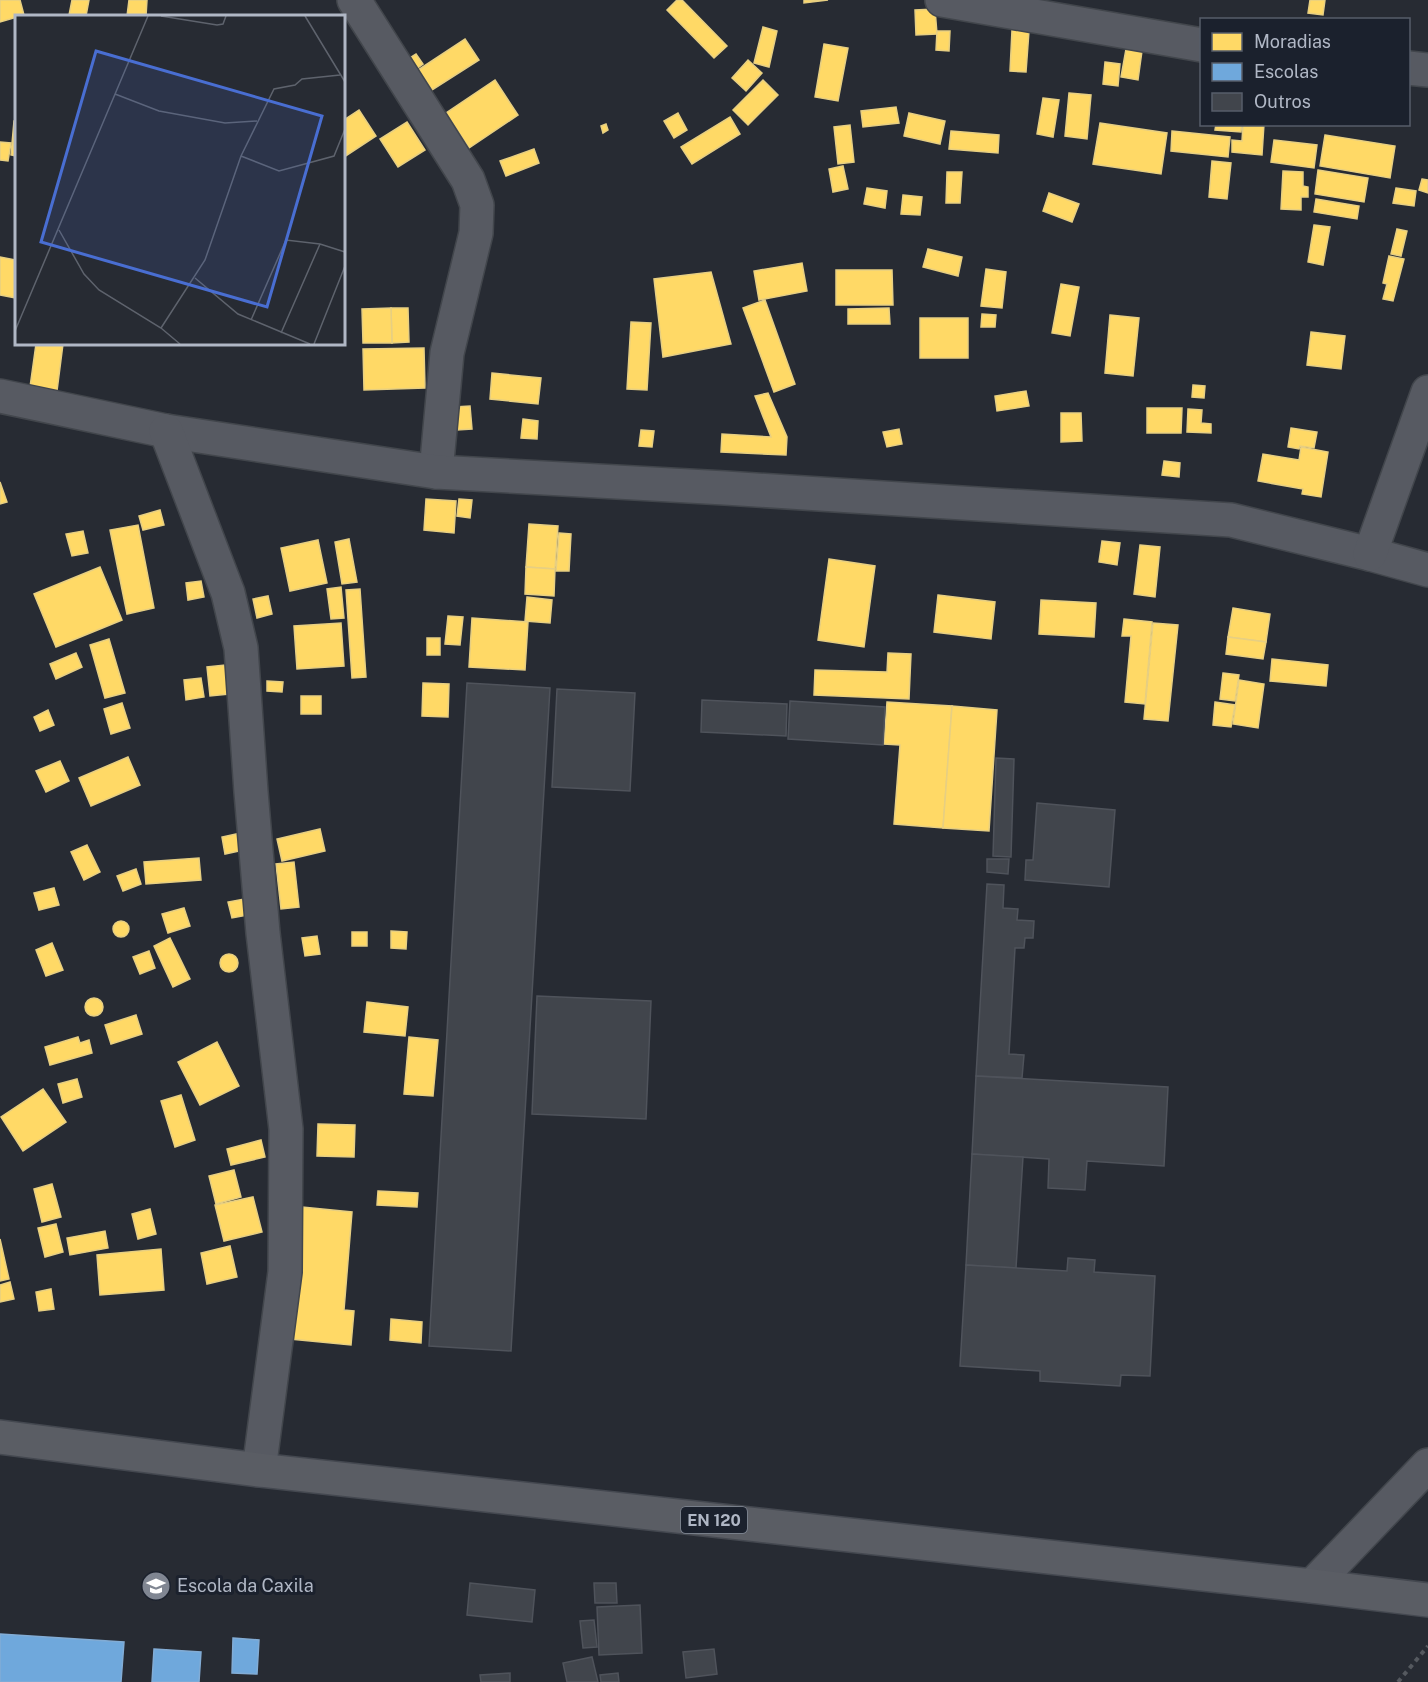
<svg xmlns="http://www.w3.org/2000/svg" width="1428" height="1682" font-family="'Public Sans',sans-serif">
<style>
.homes{fill:#ffd966;stroke:#e7cf82;stroke-width:1.5}
.schools{fill:#6fa8dc;stroke:#82acd5;stroke-width:1.5}
.building{fill:#41454c;stroke:#4f535b;stroke-width:1.5}
.lines{fill:none;stroke-linecap:round;stroke-linejoin:round}
.minor-casing{stroke:#42464c;stroke-width:36}
.major-casing{stroke:#444850;stroke-width:36}
.path{stroke:#55595f;stroke-width:4;stroke-dasharray:4.5 4.5;stroke-linecap:butt}
.minor{stroke:#575a62;stroke-width:33}
.major{stroke:#5a5d64;stroke-width:33}
.labels{text-anchor:middle;stroke-width:6;stroke-linejoin:round;paint-order:stroke}
.shield{fill:#1b212d;stroke:#838a97;stroke-width:1.5}
.shield-label{font-size:16px;font-weight:bold;fill:#b0b7c5}
.poi-label{font-size:18px;fill:#b0b7c5;stroke:#1b212d;text-anchor:start}
.inset-road{fill:none;stroke:#5e636d;stroke-width:1.5}
.view{fill:#496ed2;fill-opacity:0.15;stroke:#496ed2;stroke-width:3}
.inset-edge{fill:none;stroke:#b0b7c5;stroke-width:3}
</style>
<rect width="100%" height="100%" fill="#272b33"/>
<!-- homes -->
<g class="homes">
<path d="M0 0H20L24 15 0 22Z"/>
<path d="M72 0H89L86 16 69 15Z"/>
<path d="M129 0H147L146 16H127Z"/>
<path d="M677 0H682L727 46 714 58 667 10Z"/>
<path d="M804 0H828L804 3Z"/>
<path d="M1310 0H1325L1323 15 1308 13Z"/>
<path d="M935 9 937 34 916 35 915 10Z"/>
<path d="M763 27 777 31 769 67 754 63Z"/>
<path d="M1012 30 1029 31 1026 72 1010 71Z"/>
<path d="M937 31H950L949 51 936 50Z"/>
<path d="M465 39 479 60 432 90 418 70Z"/>
<path d="M824 44 848 48 838 101 815 97Z"/>
<path d="M1126 49 1142 51 1138 80 1121 77Z"/>
<path d="M416 54 423 64 415 70 408 59Z"/>
<path d="M748 60 762 73 746 91 732 78Z"/>
<path d="M1105 62 1120 64 1118 86 1103 84Z"/>
<path d="M495 80 518 115 469 148 446 113Z"/>
<path d="M763 80 778 95 748 125 733 110Z"/>
<path d="M1069 93 1091 95 1087 139 1065 136Z"/>
<path d="M1043 98 1059 100 1053 137 1037 134Z"/>
<path d="M896 107 899 123 863 127 861 111Z"/>
<path d="M359 110 376 136 344 157V120Z"/>
<path d="M678 113 687 130 674 138 664 121Z"/>
<path d="M909 113 945 121 940 144 904 136Z"/>
<path d="M730 117 740 134 692 164 681 147Z"/>
<path d="M14 121H16V156L11 155Z"/>
<path d="M407 122 425 150 398 167 380 139Z"/>
<path d="M1100 123 1167 133 1161 174 1093 164Z"/>
<path d="M606 124 608 130 603 133 601 126Z"/>
<path d="M1216 124H1242L1241 132 1215 130Z"/>
<path d="M1243 124H1264L1262 155 1232 152V140L1242 141Z"/>
<path d="M850 125 854 162 838 164 834 127Z"/>
<path d="M951 131 999 135 998 153 949 149Z"/>
<path d="M1172 131 1230 137 1228 157 1171 151Z"/>
<path d="M1325 135 1395 146 1390 178 1320 166Z"/>
<path d="M1274 140 1317 145 1314 168 1271 162Z"/>
<path d="M0 142 11 143 8 161 0 160Z"/>
<path d="M534 149 539 163 506 176 500 161Z"/>
<path d="M1212 161 1231 163 1227 199 1209 197Z"/>
<path d="M843 166 848 189 833 192 829 169Z"/>
<path d="M1318 170 1368 178 1364 202 1315 194Z"/>
<path d="M1283 171 1303 172V186L1308 187V197H1301V210L1281 209Z"/>
<path d="M947 172H962L960 203H946Z"/>
<path d="M1422 179 1428 180V193L1419 190Z"/>
<path d="M867 188 887 191 885 208 864 204Z"/>
<path d="M1396 188 1416 191 1414 206 1393 203Z"/>
<path d="M1049 193 1079 204 1072 222 1043 211Z"/>
<path d="M903 195 922 197 920 215 901 214Z"/>
<path d="M1316 199 1359 206 1357 219 1314 212Z"/>
<path d="M1314 225 1330 227 1323 265 1308 262Z"/>
<path d="M1397 229 1407 231 1401 256 1391 254Z"/>
<path d="M928 249 962 257 958 276 923 267Z"/>
<path d="M1389 256 1404 259 1393 301 1383 299 1387 284 1383 283Z"/>
<path d="M0 257 16 260V298L0 295Z"/>
<path d="M802 263 807 291 759 300 754 271Z"/>
<path d="M986 269 1006 272 1002 308 981 306Z"/>
<path d="M836 270H892L893 305H836Z"/>
<path d="M711 272 731 344 663 357 654 279Z"/>
<path d="M1061 284 1079 287 1070 336 1052 333Z"/>
<path d="M765 300 795 384 774 392 743 308Z"/>
<path d="M391 308H408L409 342 392 343Z"/>
<path d="M391 308 392 343H363L362 309Z"/>
<path d="M889 308 890 324H848V309Z"/>
<path d="M982 314 996 315 995 327H981Z"/>
<path d="M1110 315 1139 318 1133 376 1105 373Z"/>
<rect x="920" y="318" width="48" height="40"/>
<path d="M631 322 651 323 647 390 627 389Z"/>
<path d="M1311 332 1345 336 1341 369 1307 365Z"/>
<path d="M36 344H63L57 391 30 387Z"/>
<path d="M424 348 425 388 364 390 363 349Z"/>
<path d="M492 373 541 378 538 404 490 399Z"/>
<path d="M1193 385 1205 386 1204 398 1192 397Z"/>
<path d="M1026 391 1029 406 997 411 995 396Z"/>
<path d="M768 393 787 437 786 455 721 452 722 434 771 437 755 396Z"/>
<path d="M470 406 472 429 457 430 454 407Z"/>
<path d="M1147 408H1182L1181 433H1147Z"/>
<path d="M1188 409 1202 410 1201 423 1211 424V433L1187 432Z"/>
<path d="M1061 413H1081L1082 441 1061 442Z"/>
<path d="M523 419 538 421 537 439 521 438Z"/>
<path d="M1291 428 1317 432 1314 448 1300 446 1299 449 1288 447Z"/>
<path d="M899 429 902 444 887 447 883 432Z"/>
<path d="M641 430 654 431 652 447 639 446Z"/>
<path d="M1301 447 1328 452 1321 497 1302 494 1303 489 1258 481 1263 454 1299 460Z"/>
<path d="M1164 461 1180 463 1179 477 1162 475Z"/>
<path d="M0 482 7 502 0 504Z"/>
<path d="M426 499 456 501 454 533 424 530Z"/>
<path d="M459 499 472 500 470 518 457 516Z"/>
<path d="M160 510 164 525 143 530 139 516Z"/>
<path d="M529 524 558 526 555 569 526 567Z"/>
<path d="M138 525 154 608 127 614 110 530Z"/>
<path d="M83 531 88 553 72 556 66 534Z"/>
<path d="M559 533 571 534 569 571H556Z"/>
<path d="M349 539 357 582 342 584 335 542Z"/>
<path d="M318 540 327 583 290 591 281 548Z"/>
<path d="M1102 541 1120 543 1117 565 1099 562Z"/>
<path d="M1140 545 1160 547 1155 597 1134 594Z"/>
<path d="M829 559 875 566 864 647 818 640Z"/>
<path d="M100 567 122 620 56 647 34 594Z"/>
<path d="M526 567 555 569 554 596 525 594Z"/>
<path d="M201 581 204 597 188 600 186 583Z"/>
<path d="M341 587 344 618 331 619 327 589Z"/>
<path d="M360 589 366 677 352 678 346 590Z"/>
<path d="M938 595 995 602 991 639 934 632Z"/>
<path d="M268 596 272 614 257 618 253 599Z"/>
<path d="M527 597 552 600 550 623 525 621Z"/>
<path d="M1041 600 1096 603 1094 637 1039 634Z"/>
<path d="M1233 608 1270 614 1266 642 1228 637Z"/>
<path d="M448 616 463 617 460 645 445 644Z"/>
<path d="M472 618 528 622 525 670 469 667Z"/>
<path d="M1124 619 1152 622 1145 704 1125 702 1131 636H1122Z"/>
<path d="M341 623 344 666 297 669 294 626Z"/>
<path d="M1153 623 1178 625 1168 721 1144 719Z"/>
<path d="M1228 637 1266 642 1263 659 1226 654Z"/>
<rect x="427" y="638" width="13" height="17"/>
<path d="M109 639 125 693 105 698 90 645Z"/>
<path d="M76 653 82 667 56 679 50 664Z"/>
<path d="M888 653 911 654 909 699 814 695 815 670 887 672Z"/>
<path d="M1272 659 1328 665 1326 686 1270 681Z"/>
<path d="M225 665 229 694 210 696 207 667Z"/>
<path d="M1223 673 1239 675 1235 701 1220 699Z"/>
<path d="M201 678 204 697 186 700 184 680Z"/>
<path d="M1239 680 1264 684 1258 728 1233 724Z"/>
<path d="M267 681 283 682 282 692 267 691Z"/>
<path d="M423 683 449 684 448 717 422 716Z"/>
<rect x="301" y="696" width="20" height="18"/>
<path d="M887 702 952 706 943 828 894 824 900 745 884 744Z"/>
<path d="M1215 702 1235 705 1231 727 1213 725Z"/>
<path d="M122 703 130 728 111 734 104 709Z"/>
<path d="M952 706 997 710 989 831 943 828Z"/>
<path d="M48 710 54 725 40 731 34 717Z"/>
<path d="M128 757 140 785 91 806 79 778Z"/>
<path d="M60 761 69 781 46 792 36 771Z"/>
<path d="M320 829 325 851 282 861 277 839Z"/>
<path d="M241 833 244 850 225 854 222 837Z"/>
<path d="M87 845 100 872 84 880 71 852Z"/>
<path d="M199 858 201 880 146 884 144 862Z"/>
<path d="M294 862 299 907 281 909 276 864Z"/>
<path d="M136 869 141 884 123 891 117 876Z"/>
<path d="M54 888 59 905 39 910 34 893Z"/>
<path d="M244 899 248 915 232 918 228 902Z"/>
<path d="M184 908 190 926 168 933 162 914Z"/>
<circle cx="121" cy="929" r="8"/>
<path d="M391 931 407 932 406 949 391 948Z"/>
<rect x="352" y="932" width="15" height="14"/>
<path d="M317 936 320 954 305 956 302 938Z"/>
<path d="M170 938 190 979 173 987 154 946Z"/>
<path d="M52 943 63 970 46 976 36 950Z"/>
<path d="M149 951 155 968 140 974 133 957Z"/>
<circle cx="229" cy="963" r="9"/>
<circle cx="94" cy="1007" r="9"/>
<path d="M367 1002 408 1007 405 1036 364 1032Z"/>
<path d="M136 1015 142 1034 111 1044 105 1025Z"/>
<path d="M78 1037 80 1043 89 1040 92 1053 50 1065 45 1047Z"/>
<path d="M409 1037 438 1040 433 1096 404 1094Z"/>
<path d="M217 1042 239 1086 200 1105 178 1062Z"/>
<path d="M77 1079 82 1097 63 1103 58 1084Z"/>
<path d="M43 1089 66 1122 23 1151 1 1117Z"/>
<path d="M181 1095 195 1140 175 1147 161 1101Z"/>
<path d="M318 1124 355 1125 354 1157 317 1156Z"/>
<path d="M261 1140 265 1157 231 1165 227 1149Z"/>
<path d="M234 1170 241 1197 216 1204 209 1176Z"/>
<path d="M52 1184 61 1217 42 1222 34 1189Z"/>
<path d="M378 1191 418 1193 417 1207 377 1205Z"/>
<path d="M253 1197 262 1232 224 1241 215 1205Z"/>
<path d="M302 1207 352 1212 344 1310 354 1311 351 1345 290 1339Z"/>
<path d="M150 1209 156 1234 138 1239 132 1214Z"/>
<path d="M56 1224 63 1252 45 1257 38 1228Z"/>
<path d="M105 1231 108 1248 70 1255 67 1238Z"/>
<path d="M0 1239 9 1279 0 1281Z"/>
<path d="M230 1246 237 1277 207 1284 201 1253Z"/>
<path d="M161 1249 164 1290 100 1295 97 1255Z"/>
<path d="M10 1282 14 1299 0 1302V1285Z"/>
<path d="M51 1289 54 1309 39 1311 36 1292Z"/>
<path d="M391 1319 422 1322 421 1343 390 1340Z"/>
</g>
<!-- schools -->
<g class="schools">
<path d="M0 1634 124 1642 121 1682H0Z"/>
<path d="M233 1638 259 1640 257 1674 232 1673Z"/>
<path d="M154 1649 201 1652 199 1682H152Z"/>
</g>
<!-- building -->
<g class="building">
<path d="M467 683 550 688 511 1351 429 1346Z"/>
<path d="M557 689 635 693 630 791 552 787Z"/>
<path d="M702 700 787 704 786 736 701 732Z"/>
<path d="M790 701 885 707 883 745 788 739Z"/>
<path d="M996 758 1014 759 1011 857 993 856Z"/>
<path d="M1037 803 1115 810 1109 887 1025 880 1026 860H1033Z"/>
<path d="M987 859H1009L1008 874 987 872Z"/>
<path d="M987 884 1004 885 1003 908 1018 909 1017 920 1034 921 1033 938H1025L1024 948H1015L1009 1054 1024 1055 1022 1078 976 1076Z"/>
<path d="M537 996 651 1001 646 1119 532 1114Z"/>
<path d="M976 1076 1168 1087 1164 1166 1087 1161 1085 1190 1048 1188 1049 1159 972 1154Z"/>
<path d="M972 1154 1023 1157 1016 1268 966 1265Z"/>
<path d="M1068 1258 1095 1260 1094 1272 1155 1276 1150 1376 1121 1375 1120 1386 1040 1381V1371L960 1366 966 1265 1067 1271Z"/>
<path d="M470 1583 535 1590 532 1622 467 1615Z"/>
<path d="M594 1583H616L617 1603H595Z"/>
<path d="M640 1605 642 1653 599 1655 597 1607Z"/>
<path d="M594 1620 597 1647 583 1648 580 1621Z"/>
<path d="M714 1649 717 1674 686 1678 683 1652Z"/>
<path d="M592 1657 598 1682H567L563 1663Z"/>
<path d="M510 1673V1682H481L480 1675Z"/>
<path d="M618 1673 619 1682H601L600 1675Z"/>
</g>
<g class="lines">
<!-- minor casing -->
<g class="minor-casing">
<g id="minor">
<path d="M354 0 468 180 477 205 476 233 447 353 436 472"/>
<path d="M942 0 1202 45"/>
<path d="M1408 68 1428 70"/>
<path d="M0 396 166 431 436 472 725 488 1231 520 1370 554 1428 570"/>
<path d="M166 431 228 593 241 648 251 792 263 933 286 1129 285 1272 259 1470"/>
<path d="M1370 554 1428 392"/>
<path d="M1312 1586 1428 1465"/>
</g>
</g>
<!-- major casing -->
<g class="major-casing">
<path id="major" d="M0 1437 259 1470 1312 1586 1428 1600"/>
</g>
<!-- path -->
<path class="path" d="M1398 1682 1428 1646"/>
<!-- minor -->
<use href="#minor" class="minor"/>
<!-- major -->
<use href="#major" class="major"/>
</g>
<!-- icons -->
<defs>
<g id="school-disc" transform="scale(1.5)"><circle r="9.5" fill="#808692" stroke="#1b212d"/><path d="M0-5L7-2L0 1L-7-2ZM-4 1L0 2.5L4 1V4Q0 6-4 4Z" fill="#fff"/></g>
</defs>
<g fill-rule="evenodd">
<use href="#school-disc" x="156" y="1586"/>
</g>
<g class="labels">
<!-- shield labels -->
<rect class="shield" x="681" y="1507" width="66" height="26" rx="4.5"/>
<g class="shield-label">
<text x="714" y="1526">EN 120</text>
</g>
<!-- poi labels -->
<g class="poi-label">
<text x="177" y="1592">Escola da Caxila</text>
</g>
</g>
<!-- overview -->
<g transform="translate(15 15)">
<rect width="330" height="330" fill="#272b33"/>
<path class="inset-road" d="M146 1 202 10 208 9 211 1M290 1 330 67M100 79 144 96 210 108 242 106M226 141 264 156 319 141 330 114M44 215 69 259 84 275 146 313 165 329M180 263 223 299 295 329M236 305 271 225 305 229 330 237M146 313 190 245 226 141 259 74 280 70 287 64 325 60M0 316 133 1M266 318 305 229M299 329 330 251"/>
<path class="view" d="M81 36 307 101 252 292 26 227Z"/>
<rect width="330" height="330" class="inset-edge"/>
</g>
<!-- legend -->
<rect x="1200" y="18" width="210" height="108" fill="#1b212d" stroke="#575d6a" stroke-width="1.5"/>
<rect x="1212" y="33" width="30" height="18" fill="#ffd966" stroke="#575d6a" stroke-width="1.5"/>
<text x="1254" y="48" font-size="18" fill="#b0b7c5">Moradias</text>
<rect x="1212" y="63" width="30" height="18" fill="#6fa8dc" stroke="#575d6a" stroke-width="1.5"/>
<text x="1254" y="78" font-size="18" fill="#b0b7c5">Escolas</text>
<rect x="1212" y="93" width="30" height="18" fill="#41454c" stroke="#575d6a" stroke-width="1.5"/>
<text x="1254" y="108" font-size="18" fill="#b0b7c5">Outros</text>
</svg>
